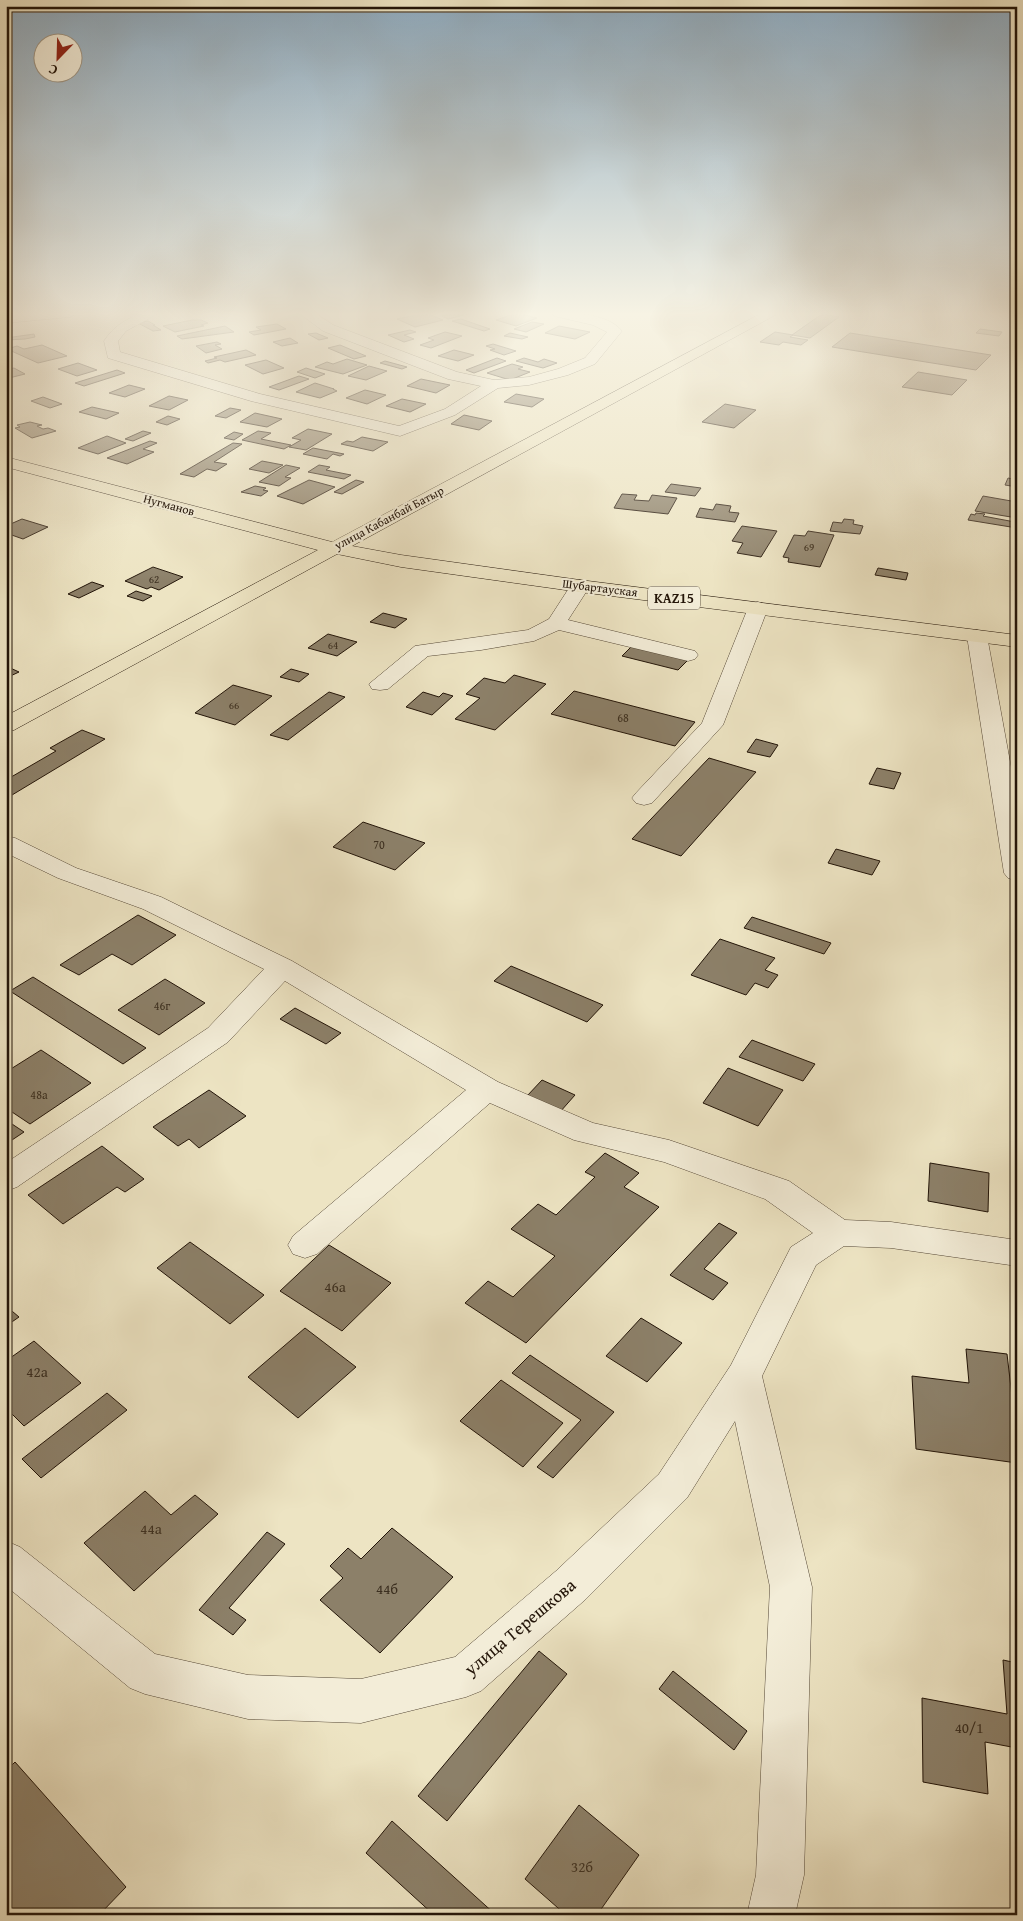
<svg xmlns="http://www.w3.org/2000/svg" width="1023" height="1921" font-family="'Gentium Book Plus',serif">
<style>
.building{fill:#8c8069;stroke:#221408}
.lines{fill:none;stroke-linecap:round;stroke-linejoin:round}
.minor-casing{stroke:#554837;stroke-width:1}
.major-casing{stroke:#221408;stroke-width:1}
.minor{fill:#f3edd8;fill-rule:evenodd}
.major{fill:#ede4c3;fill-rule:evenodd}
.labels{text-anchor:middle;stroke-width:4;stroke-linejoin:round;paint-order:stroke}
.far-number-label{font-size:11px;fill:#3c2f20}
.far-street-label{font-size:12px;fill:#221408;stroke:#f3edd8}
.number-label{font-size:12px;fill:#3c2f20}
.shield{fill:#f3edd8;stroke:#615546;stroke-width:1}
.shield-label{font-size:14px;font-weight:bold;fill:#221408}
.near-number-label{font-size:15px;fill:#3c2f20}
.near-street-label{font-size:18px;fill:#221408;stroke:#f3edd8}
</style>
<rect width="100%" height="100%" fill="#ede4c3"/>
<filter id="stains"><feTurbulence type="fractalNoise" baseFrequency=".004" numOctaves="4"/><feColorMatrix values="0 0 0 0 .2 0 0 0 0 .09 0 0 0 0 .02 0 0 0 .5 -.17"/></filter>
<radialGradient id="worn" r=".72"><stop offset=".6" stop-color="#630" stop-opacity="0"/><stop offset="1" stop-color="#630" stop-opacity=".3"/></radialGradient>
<!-- building -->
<g class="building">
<path d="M426 313 443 320 415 327 397 319Z"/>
<path d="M451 313H472L448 319 442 316Z"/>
<path d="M516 313 537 318 516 326 496 320Z"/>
<path d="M822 314 839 317 810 338 792 335Z"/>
<path d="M461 319 490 329 484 331 452 321Z"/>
<path d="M192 320H201L208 323 201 325 204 326 175 332 163 326Z"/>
<path d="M148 321 155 325H153L161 330 153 331 138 323Z"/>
<path d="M532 322 544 324 526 332 514 329Z"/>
<path d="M277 324 286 329 254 335 249 332 261 330 256 327Z"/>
<path d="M225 326 234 332 182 339 177 336Z"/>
<path d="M559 326 590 332 575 339 545 333Z"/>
<path d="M980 329 1002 332 999 336 976 333Z"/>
<path d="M410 330 416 332 404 335 414 339 404 342 388 335Z"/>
<path d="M445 332 462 336 431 348 420 345 434 340 428 338Z"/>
<path d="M775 332 793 335 790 337 808 340 801 345 783 342 779 345 760 342Z"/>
<path d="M316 333 328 338 319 340 308 334Z"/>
<path d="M510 333 528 337 522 339 504 336Z"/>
<path d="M850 333 991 355 976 370 832 347Z"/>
<path d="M34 334 35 337 25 339 6 340V338Z"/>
<path d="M290 338 298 343 282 346 273 342Z"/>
<path d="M217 342 221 344 215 345 222 349 206 353 196 346Z"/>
<path d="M493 344 516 351 504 355 490 350 495 349 486 346Z"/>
<path d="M42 345 67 356 38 363 7 349 17 346 24 349Z"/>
<path d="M340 345 366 356 354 359 328 348Z"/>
<path d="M246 350 256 355 225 362 220 360 208 363 205 361 217 358 214 357Z"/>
<path d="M454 350 474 355 458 361 438 356Z"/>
<path d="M497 358 506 361 474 373 466 370Z"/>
<path d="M524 358 538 362 544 359 557 363 543 368 516 361Z"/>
<path d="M347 359 367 365 343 374 315 367 327 362 333 364Z"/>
<path d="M266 360 284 368 263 374 245 365Z"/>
<path d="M385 361 407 367 402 369 380 363Z"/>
<path d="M78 363 97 370 77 376 58 369Z"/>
<path d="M512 364 523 367 518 369 530 372 510 380 487 373Z"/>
<path d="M369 366 387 371 366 380 348 376Z"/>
<path d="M14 368 25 374 9 378 6 377V370Z"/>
<path d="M306 368 325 374 315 378 297 372Z"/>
<path d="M117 370 125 373 84 386 75 383Z"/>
<path d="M918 372 967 380 952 395 902 387Z"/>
<path d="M299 376 309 379 279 390 269 387Z"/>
<path d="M421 379 450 385 436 393 407 386Z"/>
<path d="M315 383 334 389H333L337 391 320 398 296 392Z"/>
<path d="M129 385 145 389 125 397 109 393Z"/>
<path d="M365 390 386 395 367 404 346 398Z"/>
<path d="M516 394 544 399 532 407 504 402Z"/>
<path d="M169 396 188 400 169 410 149 406Z"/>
<path d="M43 397 62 404 50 408 31 401Z"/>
<path d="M402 399 426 404 410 412 386 406Z"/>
<path d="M725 404 756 410 734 428 702 422Z"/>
<path d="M92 407 119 413 106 419 79 412Z"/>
<path d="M230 408 241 410 226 418 215 416Z"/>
<path d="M255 413 282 419 267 427 240 422Z"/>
<path d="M464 415 492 421 479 430 451 424Z"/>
<path d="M168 416 180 419 167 425 156 422Z"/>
<path d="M30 422 42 425 37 426 43 429 48 428 56 431 32 438 15 428 20 427 17 425Z"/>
<path d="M308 429 332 434 306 450 289 447 301 440 292 438Z"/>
<path d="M143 431 151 433 133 441 125 439Z"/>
<path d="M258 431 271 433 261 439 291 445 284 449 242 440Z"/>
<path d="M234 432 243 434 234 440 224 438Z"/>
<path d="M107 436 126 443 98 454 78 448Z"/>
<path d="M362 437 388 442 373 451 341 444 347 441 353 442Z"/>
<path d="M150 441 157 443 143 449 154 452 127 464 107 458Z"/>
<path d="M233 443 242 444 214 462 227 464 216 471 207 469 194 477 180 474Z"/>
<path d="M313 448 344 454 340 456 333 454 327 459 303 454Z"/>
<path d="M262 461 283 465 269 473 249 469Z"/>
<path d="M286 465 300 468 285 477 291 478 279 486 259 482Z"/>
<path d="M319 465 330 467 326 470 351 475 344 479 308 472Z"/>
<path d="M1008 478 1017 480V487L1005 485Z"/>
<path d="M309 480 335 487 303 504 277 496Z"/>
<path d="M356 480 364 482 342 494 334 492Z"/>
<path d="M671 484 701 488 695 496 665 492Z"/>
<path d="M255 486 266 488 263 490 268 491 261 496 241 492Z"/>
<path d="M622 494 637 495 634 500 649 501 652 495 677 498 668 514 614 508Z"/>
<path d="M983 496 1017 502V518L975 511Z"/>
<path d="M716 504 731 506 729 512 739 513 735 522 696 517 700 508 713 510Z"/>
<path d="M976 513 985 514 983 516 1015 522 1017 520V528L968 520 971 514 975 515Z"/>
<path d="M22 519 48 527 23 539 6 533V526Z"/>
<path d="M844 519 854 520 853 524 863 526 860 534 830 531 833 522 842 523Z"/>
<path d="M742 526 777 531 761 557 737 553 743 543 732 541Z"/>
<path d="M808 531 834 535 820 567 788 562 789 558 783 557 794 535 805 536Z"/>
<path d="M153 567 183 577 159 590 151 587 147 589 125 581Z"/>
<path d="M878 568 908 573 906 580 875 575Z"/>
<path d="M92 582 104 586 79 598 68 594Z"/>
<path d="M136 591 152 596 143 601 127 596Z"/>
<path d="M383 613 407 619 395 628 370 622Z"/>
<path d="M328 634 357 642 337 656 308 648Z"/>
<path d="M632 646 688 660 678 670 622 656Z"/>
<path d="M6 666 19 672 6 678Z"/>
<path d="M291 669 309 674 299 682 280 677Z"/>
<path d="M514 675 546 684 495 730 455 719 480 698 466 694 484 678 505 683Z"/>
<path d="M233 685 272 696 235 725 195 713Z"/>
<path d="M574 691 695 722 675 746 551 714Z"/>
<path d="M329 692 345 697 288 740 270 735Z"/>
<path d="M423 692 439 697 443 693 453 696 432 715 406 707Z"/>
<path d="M82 730 105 739 12 795 6 793V780L56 751 50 748Z"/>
<path d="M756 739 778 745 770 757 747 752Z"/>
<path d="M709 758 756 772 681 856 632 839Z"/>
<path d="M877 768 901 773 894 789 869 784Z"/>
<path d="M363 822 425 843 395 870 333 847Z"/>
<path d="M836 849 880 861 872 875 828 863Z"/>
<path d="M138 915 176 935 132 965 112 954 79 975 60 965Z"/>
<path d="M752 917 831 943 824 954 744 928Z"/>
<path d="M720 939 775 958 765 970 778 975 768 988 755 983 746 995 691 975Z"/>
<path d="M511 966 603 1005 587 1022 494 981Z"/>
<path d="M33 977 146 1048 123 1064 10 991Z"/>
<path d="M165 979 205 1003 159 1035 118 1010Z"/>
<path d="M295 1008 341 1033 326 1044 280 1019Z"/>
<path d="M752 1040 815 1064 803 1081 739 1057Z"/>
<path d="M41 1050 91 1083 30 1124 6 1108V1072Z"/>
<path d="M728 1068 783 1090 758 1126 703 1103Z"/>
<path d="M542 1080 575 1095 560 1112 527 1096Z"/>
<path d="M209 1090 246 1116 199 1148 189 1139 178 1146 153 1127Z"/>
<path d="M6 1120 24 1132 6 1144Z"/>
<path d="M102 1146 144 1179 125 1192 117 1187 63 1224 28 1195Z"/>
<path d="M605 1153 639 1173 624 1187 659 1207 526 1343 465 1303 488 1281 513 1297 555 1256 511 1229 538 1204 556 1215 595 1177 585 1172Z"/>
<path d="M930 1163 989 1173 988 1212 928 1201Z"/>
<path d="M719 1223 737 1233 704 1269 728 1283 713 1300 670 1275Z"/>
<path d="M190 1242 264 1295 230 1324 157 1268Z"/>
<path d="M329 1245 391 1283 342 1331 280 1291Z"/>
<path d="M6 1306 19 1317 6 1326Z"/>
<path d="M641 1318 682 1343 647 1382 606 1356Z"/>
<path d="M305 1328 356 1367 298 1418 248 1377Z"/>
<path d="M34 1341 81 1383 24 1426 6 1408V1361Z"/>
<path d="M966 1349 1007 1354 1017 1439V1463L916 1449 912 1376 969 1383Z"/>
<path d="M530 1355 614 1412 553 1478 537 1467 581 1420 512 1373Z"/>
<path d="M501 1380 563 1423 523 1467 460 1421Z"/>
<path d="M107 1393 127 1410 41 1478 22 1459Z"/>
<path d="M145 1491 171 1515 195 1495 218 1514 134 1591 84 1543Z"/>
<path d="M392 1528 453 1577 380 1653 320 1600 343 1578 330 1566 348 1548 361 1559Z"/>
<path d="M267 1532 285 1544 229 1608 246 1620 233 1635 199 1610Z"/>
<path d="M539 1651 567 1674 447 1821 418 1796Z"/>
<path d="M1003 1660 1017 1663V1748L985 1742 988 1794 923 1782 922 1698 1007 1714Z"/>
<path d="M673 1671 747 1731 734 1750 659 1689Z"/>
<path d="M15 1762 126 1887 99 1915H6V1771Z"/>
<path d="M579 1805 639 1855 597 1915H566L525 1879Z"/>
<path d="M392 1821 496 1915H434L366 1853Z"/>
</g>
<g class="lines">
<!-- minor casing -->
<g class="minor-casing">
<g id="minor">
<path d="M141 313H159L126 331 118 341 120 352 260 394 399 426 445 409 481 386 448 379 323 331 299 313H315L333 325 457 372 494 380 529 377 558 369 585 358 607 332 593 325 554 316 552 313C574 313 607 313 622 331L595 364 568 375 529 385 498 388 455 415 400 436 251 401 108 358 104 341C115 325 124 321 141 313Z"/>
<path d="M580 580 587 582 590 586 568 620 695 651 698 655 695 659 688 661 559 630 534 641 481 650 428 656 388 689 380 690 372 689 369 684 415 646 528 630 549 619 573 582Z"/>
<path d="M758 602 765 604 768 608 723 725 652 803 644 805 636 803 632 798 636 793 702 723 748 608 751 604Z"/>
<path d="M977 630 984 632 987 636 1017 800V881L1008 878 1004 873 967 636 970 632Z"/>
<path d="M6 836 15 838 76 868 161 897 292 961 498 1082 593 1123 669 1140 789 1181 845 1220 891 1222 1017 1240V1266L891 1248 844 1246 816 1265 762 1376 812 1587 804 1875 795 1915H747L756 1875 770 1587 735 1421 687 1498 586 1599 481 1691 466 1697 361 1723 248 1719 145 1694 130 1688 6 1586V1541L20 1547 155 1654 248 1675 361 1679 455 1657 556 1571 659 1474 731 1365 791 1247 813 1233 765 1199 664 1162 574 1140 490 1103 317 1254 305 1258 293 1254 288 1245 293 1236 466 1090 285 981 228 1042 17 1187 6 1191V1163L208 1028 264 969 143 909 58 878 6 853Z"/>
</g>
</g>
<!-- major casing -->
<g class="major-casing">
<g id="major">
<path d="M26 313H77L70 317 6 323V315Z"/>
<path d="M762 313H779L352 546 401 555 580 580 1017 635V647L580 592 401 567 337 554 14 730 6 732V716L318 550 6 467V457L332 542Z"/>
</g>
</g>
<!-- minor -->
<use href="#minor" class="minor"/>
<!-- major -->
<use href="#major" class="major"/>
</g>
<!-- sky -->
<linearGradient id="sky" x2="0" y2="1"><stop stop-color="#8eabc0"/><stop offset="0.54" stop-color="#f7f3e4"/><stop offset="1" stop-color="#f7f3e4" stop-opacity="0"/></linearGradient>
<rect width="1023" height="582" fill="url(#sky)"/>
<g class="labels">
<!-- far-number labels -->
<g class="far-number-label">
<text x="809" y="551">69</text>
<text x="154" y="583">62</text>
<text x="333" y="649">64</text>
<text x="234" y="709">66</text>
</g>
<!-- far-street labels -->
<g class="far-street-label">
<text transform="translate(169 505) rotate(15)" y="4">Нугманов</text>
<text transform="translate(389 518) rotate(-28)" y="4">улица Кабанбай Батыр</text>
<text transform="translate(600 588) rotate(7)" y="4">Шубартауская</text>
</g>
<!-- number labels -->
<g class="number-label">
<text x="623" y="722">68</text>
<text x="379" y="849">70</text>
<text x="162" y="1010">46г</text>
<text x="39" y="1099">48а</text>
</g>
<!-- shield labels -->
<rect class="shield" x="648" y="586.5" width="52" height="23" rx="4"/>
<g class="shield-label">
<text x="674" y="603">KAZ15</text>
</g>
<!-- near-number labels -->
<g class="near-number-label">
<text x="335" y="1292">46а</text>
<text x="37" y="1377">42а</text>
<text x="151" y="1534">44а</text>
<text x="387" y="1594">44б</text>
<text x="969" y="1733">40/1</text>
<text x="582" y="1872">32б</text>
</g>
<!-- near-street labels -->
<g class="near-street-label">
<text transform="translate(520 1627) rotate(-40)" y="6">улица Терешкова</text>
</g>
</g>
<!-- margin -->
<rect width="1023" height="1921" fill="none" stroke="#ede4c3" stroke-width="25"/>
<rect x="8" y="8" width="1008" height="1906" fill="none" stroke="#221408" stroke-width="2.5"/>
<rect x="12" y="12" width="998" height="1896" fill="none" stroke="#221408"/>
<!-- north arrow -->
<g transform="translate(58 58) rotate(203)"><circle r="24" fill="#f3edd8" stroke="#9f9685"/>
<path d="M0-4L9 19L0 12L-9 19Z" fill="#8f2418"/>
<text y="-8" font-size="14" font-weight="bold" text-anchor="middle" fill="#221408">С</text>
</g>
<rect width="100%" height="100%" filter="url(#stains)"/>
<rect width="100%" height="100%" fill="url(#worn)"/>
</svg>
